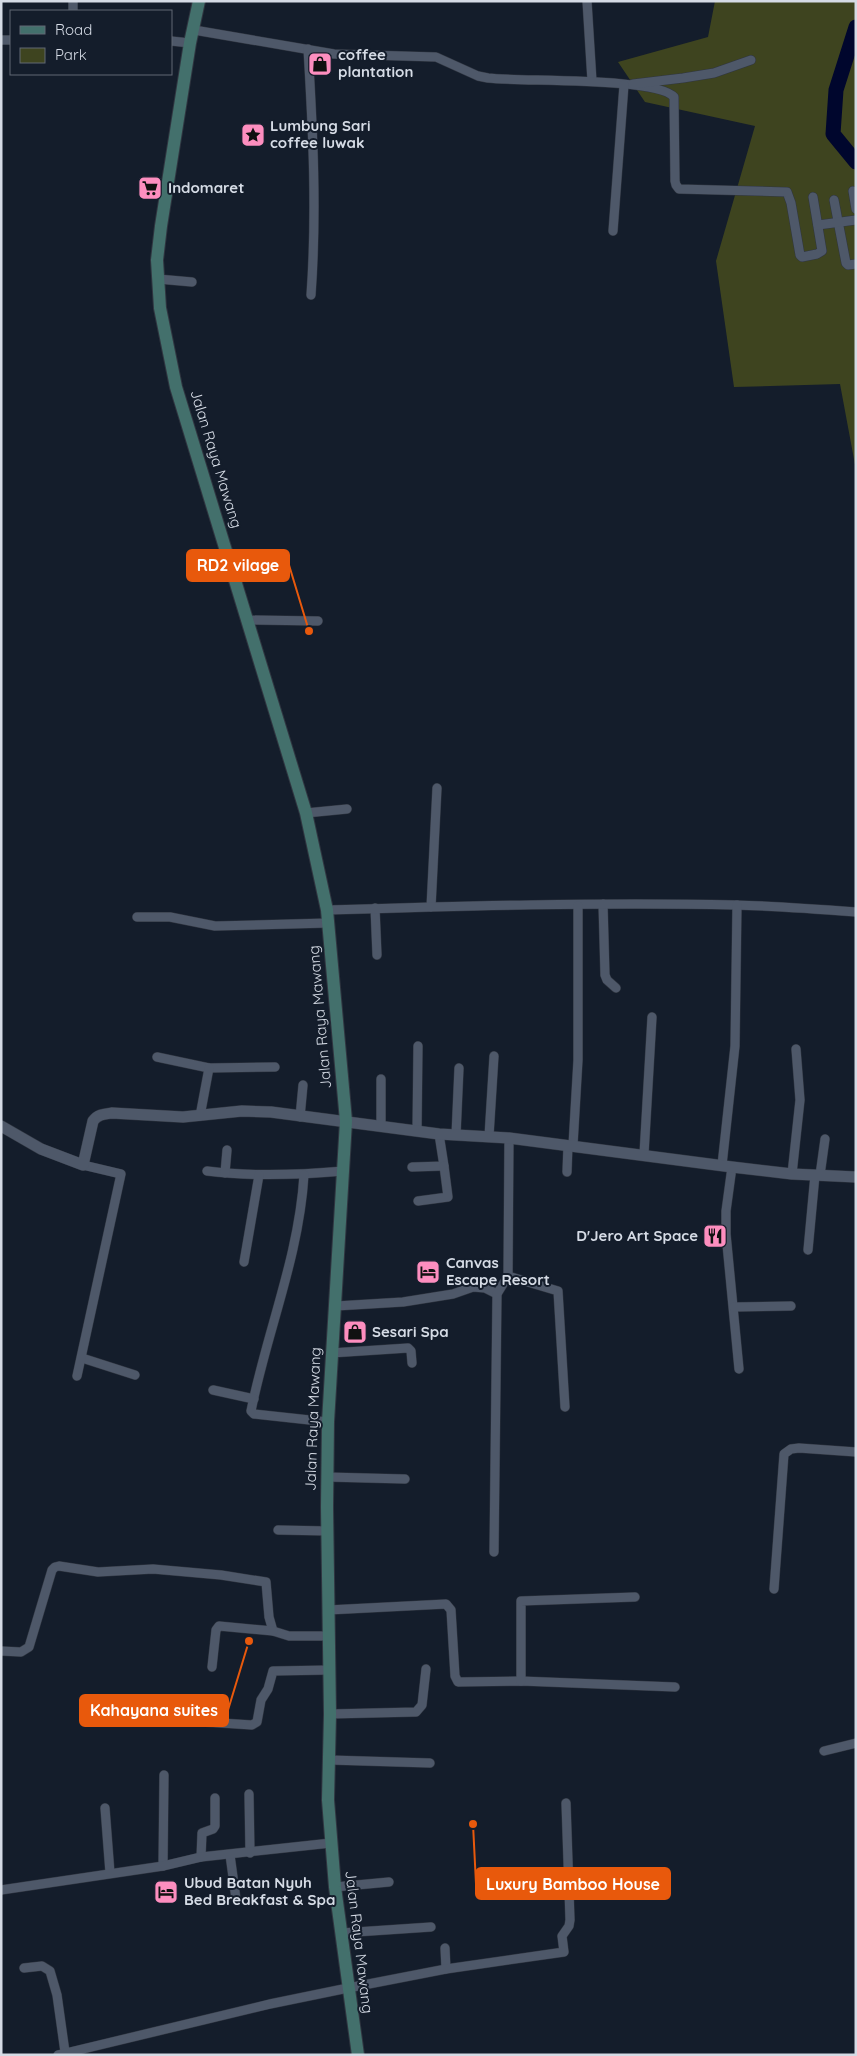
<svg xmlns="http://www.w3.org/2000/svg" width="857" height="2056" font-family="Quicksand,sans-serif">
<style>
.green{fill:#3e441f}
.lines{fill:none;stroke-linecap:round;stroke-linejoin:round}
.river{stroke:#00062d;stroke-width:15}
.minor-casing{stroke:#303641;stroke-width:10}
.tertiary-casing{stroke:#303641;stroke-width:12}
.secondary-casing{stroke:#303641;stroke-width:14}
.minor{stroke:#4e5869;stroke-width:9}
.tertiary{stroke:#4e5869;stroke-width:11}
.secondary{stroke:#43706c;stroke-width:12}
.labels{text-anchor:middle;stroke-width:4;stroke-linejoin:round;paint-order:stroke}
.poi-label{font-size:15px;font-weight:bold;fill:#d5dbe5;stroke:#141d2b;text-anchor:start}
.street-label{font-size:15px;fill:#d5dbe5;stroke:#141d2b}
.leader{fill:none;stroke:#e8590c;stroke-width:2}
.callout-dot{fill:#e8590c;stroke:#141d2b;stroke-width:2}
.callout{fill:#e8590c;stroke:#e8590c;stroke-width:2}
.callout-label{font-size:16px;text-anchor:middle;font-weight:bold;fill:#fff}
</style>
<rect width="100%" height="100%" fill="#141d2b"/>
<!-- green -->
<path class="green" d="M715 1H856V470L840 384 734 387 716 261 755 126 645 102 618 62 708 37Z"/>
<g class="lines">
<!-- river -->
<path class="river" d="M856 27 836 90 833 134 856 162"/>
<!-- minor casing -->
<g class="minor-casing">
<g id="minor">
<path d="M587 1 592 81"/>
<path d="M73 11V1"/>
<path d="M194 30 334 54 436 57 478 76 488 78C520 82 657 77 674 97L675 181 676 185 679 189 787 192 791 203 800 255 802 257 817 254 822 251 813 197"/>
<path d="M1 40H11"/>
<path d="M171 41 190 43"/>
<path d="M308 49C313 132 317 212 311 295"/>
<path d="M633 84 683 78 714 73 751 60"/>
<path d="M853 191 856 209"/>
<path d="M834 200 846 263 848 265 856 264"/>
<path d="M818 225 856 220"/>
<path d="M613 231 624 85"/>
<path d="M158 279 192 282"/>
<path d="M246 620 318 621"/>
<path d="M306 813 347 809"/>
<path d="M603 904 605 975 607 980 616 988"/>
<path d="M431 907 437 788"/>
<path d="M375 908 377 955"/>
<path d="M327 910C463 906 599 902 735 905 775 906 816 909 856 912"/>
<path d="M137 917H170L215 926 328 923"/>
<path d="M157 1057 209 1068 275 1067"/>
<path d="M200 1116 209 1068"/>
<path d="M300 1117 303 1085"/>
<path d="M381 1126V1079"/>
<path d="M417 1131 418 1046"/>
<path d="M456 1135 459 1068"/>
<path d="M489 1136 494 1056"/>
<path d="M573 1145 578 1060V906"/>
<path d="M644 1154 652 1017"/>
<path d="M722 1165 735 1046 737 905"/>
<path d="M412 1167 444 1166 439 1134"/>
<path d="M732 1167 726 1211V1234L739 1369"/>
<path d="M207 1171C253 1177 298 1175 344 1171"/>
<path d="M567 1172 568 1145"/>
<path d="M225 1173 227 1150"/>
<path d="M792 1174 800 1100 796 1049"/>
<path d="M304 1175C299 1257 267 1331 251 1411L254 1414 328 1422"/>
<path d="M820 1175 825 1139"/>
<path d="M418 1201 448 1197 444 1166"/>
<path d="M808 1250 815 1175"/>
<path d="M244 1262 259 1175"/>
<path d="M508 1276 558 1291 565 1407"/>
<path d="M336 1306 403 1302 453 1294 473 1287 485 1288 497 1294"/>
<path d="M734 1307 791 1306"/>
<path d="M331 1353 408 1348 411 1351 412 1363"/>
<path d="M82 1358 135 1375"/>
<path d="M77 1376 121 1174 83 1165"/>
<path d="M213 1390 254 1399"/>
<path d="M327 1477 405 1479"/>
<path d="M278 1530 328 1531"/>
<path d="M494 1552 497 1294 508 1276 509 1138"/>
<path d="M774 1589 784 1454 791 1449 799 1448 856 1452"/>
<path d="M328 1610 446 1604 451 1610 455 1676 458 1682 521 1681 675 1687"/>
<path d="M1 1651 21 1652 29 1647 52 1570 55 1567 59 1566 98 1572 153 1569 221 1575 266 1582 269 1617 273 1631 289 1636H328"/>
<path d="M212 1667 216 1630 219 1626 273 1631"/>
<path d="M521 1681V1601L635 1597"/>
<path d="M330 1714 416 1712 422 1705 426 1669"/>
<path d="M175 1720 252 1725 257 1722 261 1700 268 1689 273 1671 329 1670"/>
<path d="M824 1751 856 1743"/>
<path d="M330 1760 430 1763"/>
<path d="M249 1794 250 1853"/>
<path d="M105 1808 110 1873"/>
<path d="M230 1855 236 1899"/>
<path d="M201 1857 202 1833 213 1829 215 1826V1798"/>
<path d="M163 1866 164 1775"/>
<path d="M335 1887 389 1882"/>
<path d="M1 1890 163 1866 201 1857 331 1843"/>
<path d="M341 1933 431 1927"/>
<path d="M445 1948 446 1969"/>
<path d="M24 1968 42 1966 50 1971 57 1995 65 2052"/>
<path d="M58 2055 270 2004 348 1988 446 1969 564 1952 562 1936 569 1926 570 1920 566 1803"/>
</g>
</g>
<!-- tertiary casing -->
<g class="tertiary-casing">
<path id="tertiary" d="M1 1126 41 1149 83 1165 93 1121C98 1114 105 1114 112 1113L183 1117 242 1111 271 1112 439 1134 509 1138 732 1167 792 1174 856 1177"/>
</g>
<!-- secondary casing -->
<g class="secondary-casing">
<path id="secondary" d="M199 1 190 43 161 226 157 260 160 308 176 387 306 813 327 910 346 1121 328 1422 327 1507 330 1714 328 1800 335 1887 358 2055"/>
</g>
<!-- minor -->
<use href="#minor" class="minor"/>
<!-- tertiary -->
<use href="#tertiary" class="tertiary"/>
<!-- secondary -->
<use href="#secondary" class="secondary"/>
</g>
<!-- icons -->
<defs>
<g id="shop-square" transform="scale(1.25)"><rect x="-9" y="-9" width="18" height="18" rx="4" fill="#fd8ebf" stroke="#141d2b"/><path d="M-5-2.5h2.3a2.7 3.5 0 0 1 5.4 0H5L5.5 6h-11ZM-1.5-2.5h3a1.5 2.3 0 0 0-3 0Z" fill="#111"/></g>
<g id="sight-square" transform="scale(1.25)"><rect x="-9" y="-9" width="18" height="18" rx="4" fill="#fd8ebf" stroke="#141d2b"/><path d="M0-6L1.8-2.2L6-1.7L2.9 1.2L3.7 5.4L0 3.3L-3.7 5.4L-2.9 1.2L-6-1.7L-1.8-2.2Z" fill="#111"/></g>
<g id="supermarket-square" transform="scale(1.25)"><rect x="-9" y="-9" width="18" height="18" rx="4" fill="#fd8ebf" stroke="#141d2b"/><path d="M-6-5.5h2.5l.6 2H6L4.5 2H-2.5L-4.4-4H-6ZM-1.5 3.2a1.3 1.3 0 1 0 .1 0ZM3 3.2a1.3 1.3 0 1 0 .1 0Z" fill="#111"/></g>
<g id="restaurant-square" transform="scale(1.25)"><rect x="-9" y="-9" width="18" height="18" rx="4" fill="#fd8ebf" stroke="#141d2b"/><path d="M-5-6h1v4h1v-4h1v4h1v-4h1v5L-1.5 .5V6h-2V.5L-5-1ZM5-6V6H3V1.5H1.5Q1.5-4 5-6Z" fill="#111"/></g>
<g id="hotel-square" transform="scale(1.25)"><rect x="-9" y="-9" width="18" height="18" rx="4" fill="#fd8ebf" stroke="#141d2b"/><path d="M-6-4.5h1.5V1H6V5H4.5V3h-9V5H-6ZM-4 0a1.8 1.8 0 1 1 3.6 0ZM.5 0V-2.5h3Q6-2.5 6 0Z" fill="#111"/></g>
</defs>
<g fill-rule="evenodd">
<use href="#shop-square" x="320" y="64"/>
<use href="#sight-square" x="253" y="135"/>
<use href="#supermarket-square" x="150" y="188"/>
<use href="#restaurant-square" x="715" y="1236"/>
<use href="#hotel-square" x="428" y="1272"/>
<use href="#shop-square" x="355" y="1332"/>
<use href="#hotel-square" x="166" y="1892"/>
</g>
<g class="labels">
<!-- poi labels -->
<g class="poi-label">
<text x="338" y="60">coffee<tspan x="338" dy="17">plantation</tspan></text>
<text x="270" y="131">Lumbung Sari<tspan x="270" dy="17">coffee luwak</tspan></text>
<text x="168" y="193">Indomaret</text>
<text x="698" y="1241" text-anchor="end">D'Jero Art Space</text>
<text x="446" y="1268">Canvas<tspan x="446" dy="17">Escape Resort</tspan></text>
<text x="372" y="1337">Sesari Spa</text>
<text x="184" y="1888">Ubud Batan Nyuh<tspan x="184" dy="17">Bed Breakfast &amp; Spa</tspan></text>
</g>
<!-- street labels -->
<g class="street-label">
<text transform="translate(216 459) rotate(73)" y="5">Jalan Raya Mawang</text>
<text transform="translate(320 1017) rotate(-95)" y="5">Jalan Raya Mawang</text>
<text transform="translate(313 1419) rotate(-88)" y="5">Jalan Raya Mawang</text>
<text transform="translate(359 1942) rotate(83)" y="5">Jalan Raya Mawang</text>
</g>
</g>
<!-- callouts -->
<path class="leader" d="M309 631L289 565M249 1641L228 1710M473 1824L476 1884"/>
<g class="callout-dot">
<circle cx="309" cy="631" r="5"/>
<circle cx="249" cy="1641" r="5"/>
<circle cx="473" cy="1824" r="5"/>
</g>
<g class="callout">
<rect x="187" y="550" width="102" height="31" rx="5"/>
<rect x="80" y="1695" width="148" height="31" rx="5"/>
<rect x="476" y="1868" width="194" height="31" rx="5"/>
</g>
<g class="callout-label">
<text x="238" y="571">RD2 vilage</text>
<text x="154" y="1716">Kahayana suites</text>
<text x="573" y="1890">Luxury Bamboo House</text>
</g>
<!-- border -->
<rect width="857" height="2056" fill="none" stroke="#d5dbe5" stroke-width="5"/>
<!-- legend -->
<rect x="10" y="10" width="162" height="65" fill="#141d2b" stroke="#616975"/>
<rect x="20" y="26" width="25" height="8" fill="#43706c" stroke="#616975"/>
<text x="55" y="35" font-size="15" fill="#d5dbe5">Road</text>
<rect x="20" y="48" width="25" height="15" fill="#3e441f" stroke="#616975"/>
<text x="55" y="60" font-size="15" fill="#d5dbe5">Park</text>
</svg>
